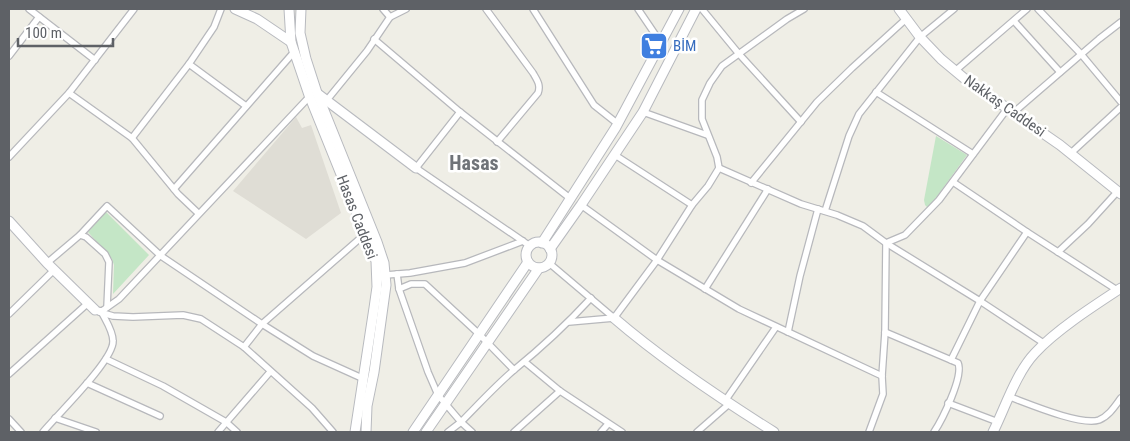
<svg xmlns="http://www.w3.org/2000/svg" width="1130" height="441" font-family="'Roboto Condensed',sans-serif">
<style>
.education{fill:#dfddd5}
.green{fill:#c4e6c6}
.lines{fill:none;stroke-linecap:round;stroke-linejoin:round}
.street-casing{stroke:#b7b8bc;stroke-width:8}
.secondary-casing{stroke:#b8babf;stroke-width:11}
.street{stroke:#fff;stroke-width:5.5}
.secondary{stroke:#fff;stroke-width:9}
.labels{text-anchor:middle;stroke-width:5;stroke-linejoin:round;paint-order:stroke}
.shop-label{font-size:15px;fill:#366cbe;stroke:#fff;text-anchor:start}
.street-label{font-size:15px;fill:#5e6166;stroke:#fff}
.district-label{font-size:20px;font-weight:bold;fill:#6f7378;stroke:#fff}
</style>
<rect width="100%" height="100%" fill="#efeee6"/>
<!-- education -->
<path class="education" d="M296 117 302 128 311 125 341 213 306 239 233 191Z"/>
<!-- green -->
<g class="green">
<path d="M936 136 967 155 930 206 927 207 925 205 924 200Z"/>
<path d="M106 212 149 255 113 294 114 265 112 259 88 232Z"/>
</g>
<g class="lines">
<!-- street casing -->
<g class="street-casing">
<g id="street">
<path d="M29 9 95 60"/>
<path d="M221 9 214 27 189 64 246 106"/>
<path d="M383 9 390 17"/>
<path d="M486 9 533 73C537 80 541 85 538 93L497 142"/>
<path d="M533 9 594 105 618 124"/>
<path d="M638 9 661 43"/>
<path d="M702 9 739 54 801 122"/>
<path d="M1038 9 1081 54 1121 102"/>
<path d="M1014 21 1060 72"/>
<path d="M374 39 460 112 571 199"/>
<path d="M9 56 39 17"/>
<path d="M955 71 1027 9"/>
<path d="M876 92 973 154"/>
<path d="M69 93 132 138 178 194 198 213"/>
<path d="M327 100 367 51 390 17 406 9"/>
<path d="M460 112 416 168 530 246"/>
<path d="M643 112 707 135"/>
<path d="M1013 113 1099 39 1121 22"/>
<path d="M132 138 189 64"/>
<path d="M1071 153 1121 107"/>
<path d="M615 155 692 205"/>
<path d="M9 157 69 93 134 9"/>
<path d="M719 168 801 204 837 215 863 226 886 243 980 301 1045 344"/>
<path d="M953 182 1027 232 1117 290"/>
<path d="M751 183 817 102 852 68 906 19"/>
<path d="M174 189 294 52"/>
<path d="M581 205 657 260 739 309 882 376"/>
<path d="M825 211 849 136 859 114 920 37 954 9"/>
<path d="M80 235 107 206 161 256 262 324 313 356 364 379"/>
<path d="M1058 252 1088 224 1118 191"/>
<path d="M47 263 80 235 86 237 105 254 109 262 107 307"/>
<path d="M549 263 614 318"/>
<path d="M397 274 399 289 428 372 438 395 461 422C478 405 495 386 514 370 541 348 567 324 591 298"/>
<path d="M386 275 410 273 465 263 523 241"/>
<path d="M399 289 411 284H425L479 334 514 370"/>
<path d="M705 289 768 189"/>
<path d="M95 310 102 311 119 299 311 95"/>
<path d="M99 312 113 316 133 317 183 315 201 319 244 347 312 408 333 432"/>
<path d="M9 314 54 270"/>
<path d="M569 322 614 318 657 260 692 205 708 186 719 168 717 157 702 119V100L710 83 722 66 787 19 804 9"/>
<path d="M788 332 800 276 818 209"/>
<path d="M885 332 958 363C964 376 942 420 934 432"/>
<path d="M244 347 262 324 365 234"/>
<path d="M106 359 163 386 226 422 237 432"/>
<path d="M951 360 980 301 1027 232"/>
<path d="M525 362 560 391 622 432"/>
<path d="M9 374 87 304"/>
<path d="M87 383 160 416"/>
<path d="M1010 397C1029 404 1081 426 1099 420 1109 416 1115 406 1121 398"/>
<path d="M725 401 776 327"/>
<path d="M948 403 998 422"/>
<path d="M55 418 96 432"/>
<path d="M9 419 21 432"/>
<path d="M43 432C57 415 114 360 113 341 113 331 106 321 102 313"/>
<path d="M218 432 270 372"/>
<path d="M448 432 461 422 472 432"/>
<path d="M514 432 560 391"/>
<path d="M601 432 608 424"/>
<path d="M697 432 729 404"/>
<path d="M869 432 883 394 882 376 885 332 886 243 905 235 939 200 1007 109"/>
</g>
</g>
<!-- secondary casing -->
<g class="secondary-casing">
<g id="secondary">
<path d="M235 9 257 19 291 42"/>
<path d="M289 9 291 42 309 95 376 261 377 287 374 308 355 432"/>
<path d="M301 9 300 33 306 59 317 93 377 242 384 263 386 285 374 372 367 406 366 432"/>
<path d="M899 9 920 37 941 59 965 79 1060 145 1121 194"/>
<path d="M318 94 416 168"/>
<path d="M9 221 47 263 95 310"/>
<circle cx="539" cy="255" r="13"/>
<path d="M542 243 616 127 679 9"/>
<path d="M550 249 581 205 643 112 696 9"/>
<path d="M614 318C664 361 718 397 774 432"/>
<path d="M413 432 528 262"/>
<path d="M426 432 539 268"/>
<path d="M993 432C1005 408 1016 373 1035 353 1056 330 1095 305 1121 288"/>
</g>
</g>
<!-- street -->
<use href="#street" class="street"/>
<!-- secondary -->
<use href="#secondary" class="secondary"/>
</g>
<!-- icons -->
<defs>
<g id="supermarket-square" transform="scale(1.4375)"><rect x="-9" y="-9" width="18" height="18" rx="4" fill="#3f7fe0" stroke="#fff"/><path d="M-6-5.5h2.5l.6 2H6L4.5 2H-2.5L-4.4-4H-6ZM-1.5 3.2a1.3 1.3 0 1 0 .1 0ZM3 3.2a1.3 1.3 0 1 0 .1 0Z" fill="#fff"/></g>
</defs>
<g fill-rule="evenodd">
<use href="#supermarket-square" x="654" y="46"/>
</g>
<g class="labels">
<!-- shop labels -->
<g class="shop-label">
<text x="673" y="51">BİM</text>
</g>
<!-- street labels -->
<g class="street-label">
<text transform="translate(1005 106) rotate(35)" y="5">Nakkaş Caddesi</text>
<text transform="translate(357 217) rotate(69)" y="5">Hasas Caddesi</text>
</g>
<!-- district labels -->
<g class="district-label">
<text x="474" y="170">Hasas</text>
</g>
</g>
<!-- border -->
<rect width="1130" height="441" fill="none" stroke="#5e6166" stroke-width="20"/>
<!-- scale -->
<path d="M18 38v8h95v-8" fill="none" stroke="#5e6166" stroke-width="2.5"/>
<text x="25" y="38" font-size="15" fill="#5e6166" stroke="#ffffff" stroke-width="4" paint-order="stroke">100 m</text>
</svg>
